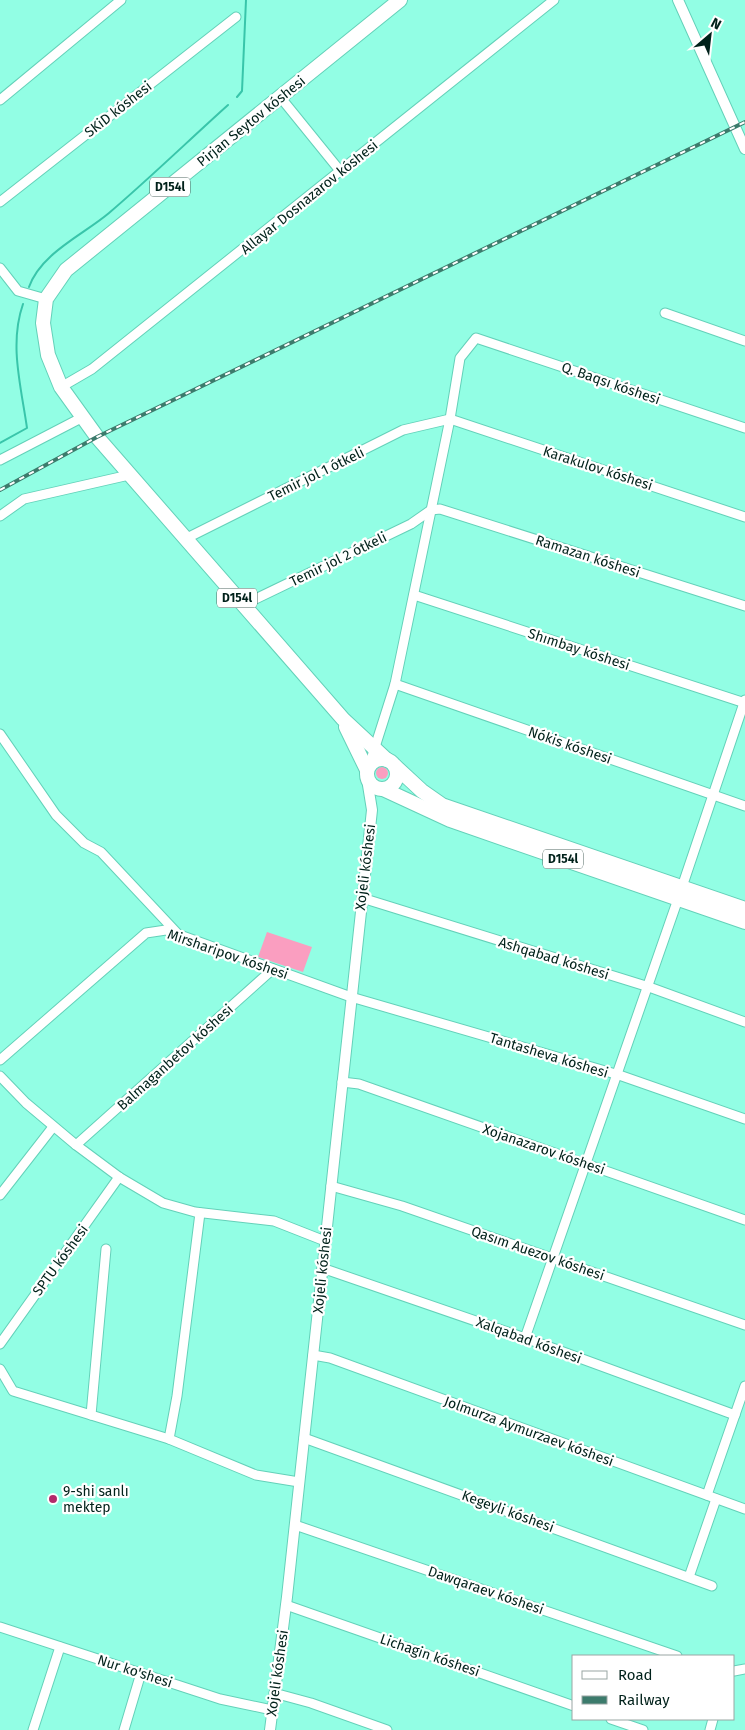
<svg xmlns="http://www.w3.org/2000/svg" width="745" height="1730" font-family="'Fira Sans',sans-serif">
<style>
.green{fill:#fa9ec0}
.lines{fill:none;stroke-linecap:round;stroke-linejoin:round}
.stream{stroke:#39c5aa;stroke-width:2}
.minor-casing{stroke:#64d1b9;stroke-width:11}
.tertiary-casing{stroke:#64d1b9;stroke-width:12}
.primary-casing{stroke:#64d1b9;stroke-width:16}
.minor{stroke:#fff;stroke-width:9}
.tertiary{stroke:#fff;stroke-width:10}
.primary{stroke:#fff;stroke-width:14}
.rail-casing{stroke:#3c7b6c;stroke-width:4}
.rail{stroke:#fff;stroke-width:2;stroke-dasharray:5.5;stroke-linecap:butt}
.poi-dot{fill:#b32a6b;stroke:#fff;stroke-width:2}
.labels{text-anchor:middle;stroke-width:4.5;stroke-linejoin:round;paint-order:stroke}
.shield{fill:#fff;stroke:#4c645f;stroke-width:1}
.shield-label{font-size:12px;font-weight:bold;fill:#00211a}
.street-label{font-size:14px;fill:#00211a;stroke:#fff}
.poi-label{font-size:14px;fill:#00211a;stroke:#fff;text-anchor:start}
</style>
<rect width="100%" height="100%" fill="#92fee4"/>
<!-- green -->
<g class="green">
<circle cx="382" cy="773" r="6"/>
<path d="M267 932 312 947 303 972 258 957Z"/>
</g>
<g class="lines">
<!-- stream -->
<g class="stream">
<path d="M237 97 242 91 246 0"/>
<path d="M29 287C41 253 83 235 109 213 150 178 188 141 228 105"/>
<path d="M0 443 27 428C21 386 9 344 23 304"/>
</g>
<!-- minor casing -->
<g class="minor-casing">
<g id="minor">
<path d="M281 98 341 172"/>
<path d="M0 100 121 0"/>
<path d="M0 202 236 17"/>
<path d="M0 268 18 291 46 299"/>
<path d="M665 313 745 341"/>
<path d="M61 387 92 369 554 0"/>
<path d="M0 460 83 417"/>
<path d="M0 516 24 499 129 475"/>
<path d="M185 539 403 430 450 419 745 517"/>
<path d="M414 595 745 703"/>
<path d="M243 605 411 524 431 510 440 509 745 606"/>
<path d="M395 684 745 806"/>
<path d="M0 734 56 815 84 843 101 852 177 933"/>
<path d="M369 766 395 684 450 419 460 358 476 338 745 428"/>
<path d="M682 887 745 700"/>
<path d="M362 898 649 987 745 1022"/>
<path d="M0 1060 146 933 166 930 351 997 619 1075 745 1119"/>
<path d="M0 1076 26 1103 76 1145 119 1177 163 1203 195 1212 274 1221 325 1241"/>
<path d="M342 1082 359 1084 745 1220"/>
<path d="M76 1145 273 969"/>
<path d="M331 1186 402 1206 745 1325"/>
<path d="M0 1195 53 1127"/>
<path d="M322 1268 525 1338 735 1415"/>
<path d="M525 1338 678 899"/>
<path d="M0 1344 119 1177"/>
<path d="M313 1355 330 1358 745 1509"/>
<path d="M0 1369 13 1391 169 1439 256 1475 299 1482"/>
<path d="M91 1415 106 1249"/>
<path d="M304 1438 712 1586"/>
<path d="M169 1439 177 1396 200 1213"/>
<path d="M707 1495 745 1386"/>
<path d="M295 1525 677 1656"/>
<path d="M689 1577 716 1499"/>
<path d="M286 1605 574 1706"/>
<path d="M0 1627 220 1699 272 1710"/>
<path d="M734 1671 745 1669"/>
<path d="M274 1693 311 1703 387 1730"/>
<path d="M611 1719 643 1730"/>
<path d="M33 1730 60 1647"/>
<path d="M124 1730 141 1673"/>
<path d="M710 1730 713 1719"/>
</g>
</g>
<!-- tertiary casing -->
<g class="tertiary-casing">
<g id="tertiary">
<path d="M678 0 745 149"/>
<path d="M270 1730 287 1597 372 810 367 779"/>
</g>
</g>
<!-- primary casing -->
<g class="primary-casing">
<g id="primary">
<path d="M346 727 367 770"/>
<circle cx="382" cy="774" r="15"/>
<path d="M387 760 343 719 97 437 61 387 48 355 43 323 46 299 66 270 400 0"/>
<path d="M395 766 422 791 442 805 745 909"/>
<path d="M383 789 450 820 745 922"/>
</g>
</g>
<!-- minor -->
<use href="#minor" class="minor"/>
<!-- tertiary -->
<use href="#tertiary" class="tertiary"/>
<!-- primary -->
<use href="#primary" class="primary"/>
<!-- rail casing -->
<g class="rail-casing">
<path id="rail" d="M0 490 97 437 745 122"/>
</g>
<!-- rail -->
<use href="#rail" class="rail"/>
</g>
<!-- markers -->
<circle class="poi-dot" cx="53" cy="1499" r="5"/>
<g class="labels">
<!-- shield labels -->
<g class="shield">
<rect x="150" y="177.5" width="40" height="19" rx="4"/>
<rect x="217" y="588.5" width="40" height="19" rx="4"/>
<rect x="543" y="849.5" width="40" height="19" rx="4"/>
</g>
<g class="shield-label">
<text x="170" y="191">D154l</text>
<text x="237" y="602">D154l</text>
<text x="563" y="863">D154l</text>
</g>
<!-- street labels -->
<g class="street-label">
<text transform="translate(118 109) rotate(-38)" y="5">SKiD kóshesi</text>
<text transform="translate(251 121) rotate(-39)" y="5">Pirjan Seytov kóshesi</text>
<text transform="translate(309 197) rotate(-39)" y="5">Allayar Dosnazarov kóshesi</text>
<text transform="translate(611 383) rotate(19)" y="5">Q. Baqsı kóshesi</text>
<text transform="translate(598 468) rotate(18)" y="5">Karakulov kóshesi</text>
<text transform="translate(316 474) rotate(-26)" y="5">Temir jol 1 ótkeli</text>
<text transform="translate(588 556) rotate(18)" y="5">Ramazan kóshesi</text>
<text transform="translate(338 559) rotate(-26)" y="5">Temir jol 2 ótkeli</text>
<text transform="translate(579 649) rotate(18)" y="5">Shımbay kóshesi</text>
<text transform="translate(570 745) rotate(19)" y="5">Nókis kóshesi</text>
<text transform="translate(365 867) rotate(-83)" y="5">Xojeli kóshesi</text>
<text transform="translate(228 954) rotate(19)" y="5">Mirsharipov kóshesi</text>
<text transform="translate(554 958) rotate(17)" y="5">Ashqabad kóshesi</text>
<text transform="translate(549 1055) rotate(17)" y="5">Tantasheva kóshesi</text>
<text transform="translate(175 1057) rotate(-42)" y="5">Balmaganbetov kóshesi</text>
<text transform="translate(544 1149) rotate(19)" y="5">Xojanazarov kóshesi</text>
<text transform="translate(538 1253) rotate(19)" y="5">Qasım Auezov kóshesi</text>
<text transform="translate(60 1260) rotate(-54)" y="5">SPTU kóshesi</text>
<text transform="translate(322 1270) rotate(-84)" y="5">Xojeli kóshesi</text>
<text transform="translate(529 1340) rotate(20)" y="5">Xalqabad kóshesi</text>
<text transform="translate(529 1431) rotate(20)" y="5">Jolmurza Aymurzaev kóshesi</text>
<text transform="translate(508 1511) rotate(20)" y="5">Kegeyli kóshesi</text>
<text transform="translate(486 1590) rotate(19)" y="5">Dawqaraev kóshesi</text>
<text transform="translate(430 1655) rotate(19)" y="5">Lichagin kóshesi</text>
<text transform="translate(135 1671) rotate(18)" y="5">Nur ko'shesi</text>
<text transform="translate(277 1673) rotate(-82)" y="5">Xojeli kóshesi</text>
</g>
<!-- poi labels -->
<g class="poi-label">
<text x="63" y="1496">9-shi sanlı<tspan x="63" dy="16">mektep</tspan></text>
</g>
</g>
<!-- legend -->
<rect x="572" y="1655" width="162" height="65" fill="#ffffff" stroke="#99a6a3"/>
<rect x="582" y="1671" width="25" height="8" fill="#ffffff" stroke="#99a6a3"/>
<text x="618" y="1680" font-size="15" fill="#00211a">Road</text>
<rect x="582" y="1696" width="25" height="8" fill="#3c7b6c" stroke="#99a6a3"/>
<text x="618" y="1705" font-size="15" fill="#00211a">Railway</text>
<!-- north arrow -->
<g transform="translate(710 35) rotate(28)" stroke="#ffffff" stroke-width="4" paint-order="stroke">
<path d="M0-4L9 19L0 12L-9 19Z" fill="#00211a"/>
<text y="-8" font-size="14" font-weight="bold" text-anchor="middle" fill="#00211a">N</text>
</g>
</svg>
